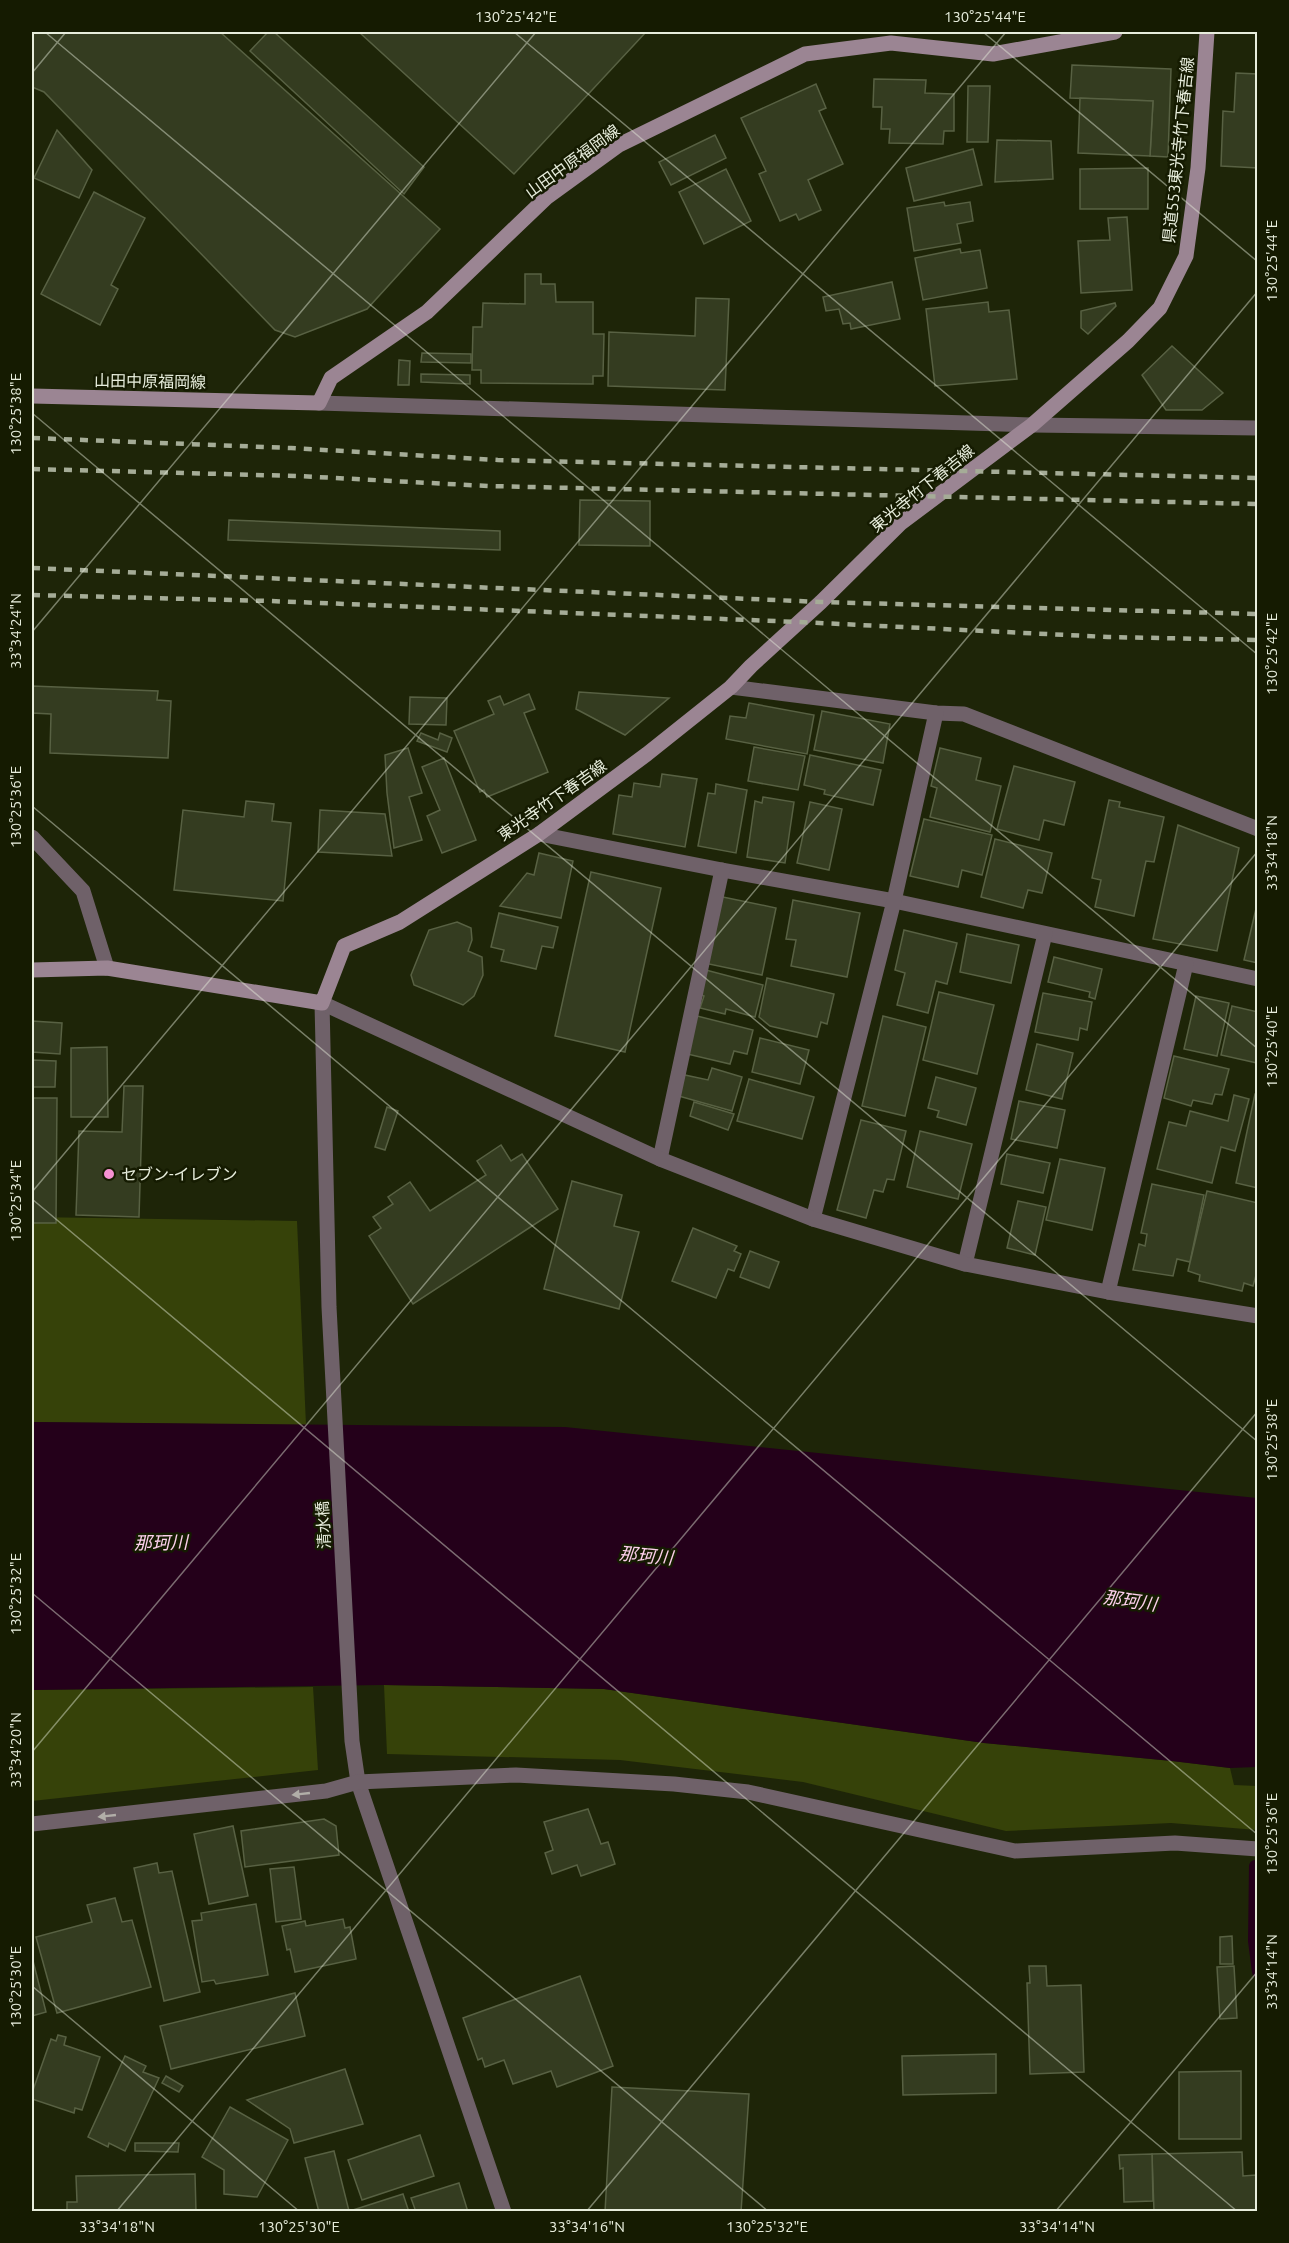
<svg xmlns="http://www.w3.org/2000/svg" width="1289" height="2243" font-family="Ubuntu,'Noto Sans JP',sans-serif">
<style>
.green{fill:#364209}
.water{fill:#24001a}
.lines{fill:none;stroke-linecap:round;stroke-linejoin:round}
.stream{stroke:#24001a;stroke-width:12}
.building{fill:#343c20;stroke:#586143;stroke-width:1.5}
.minor{stroke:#6f6169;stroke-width:15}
.tertiary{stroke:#6f6169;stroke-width:15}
.secondary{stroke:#9b8593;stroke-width:15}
.rail{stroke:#a5ac97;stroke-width:4.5;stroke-dasharray:8 8;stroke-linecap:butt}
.oneway{fill:#b1aea8}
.ticks{fill:none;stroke:#e7eddc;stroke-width:1.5;stroke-opacity:0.45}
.poi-dot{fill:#f591d2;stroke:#151b01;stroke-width:2}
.labels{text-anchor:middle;stroke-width:5;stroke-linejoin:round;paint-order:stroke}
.street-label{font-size:16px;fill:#e7eddc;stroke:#151b01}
.poi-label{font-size:16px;fill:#e7eddc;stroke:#151b01;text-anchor:start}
.water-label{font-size:18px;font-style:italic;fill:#fdd0ec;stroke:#151b01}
.neatline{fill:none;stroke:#e7eddc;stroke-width:2}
.ticks-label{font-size:15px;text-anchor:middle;fill:#e7eddc}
</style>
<rect width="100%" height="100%" fill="#1e2508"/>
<!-- green -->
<g class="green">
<path d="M32 1217 297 1221 306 1425 32 1422Z"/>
<path d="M384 1685 604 1689 984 1743 1172 1761 1230 1768 1234 1785 1257 1786V1830L1171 1823 1006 1831 803 1782 620 1760 387 1754Z"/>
<path d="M313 1687 318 1770 32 1801V1690Z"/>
</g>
<!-- water -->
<path class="water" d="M32 1422 565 1427 1257 1498V1767L1230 1768 1172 1761 984 1743 604 1689 384 1685 32 1690Z"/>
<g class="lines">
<!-- stream -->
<path class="stream" d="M1255 1866 1254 1941 1258 1972"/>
</g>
<!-- building -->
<g class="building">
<path d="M32 32H220L440 229 367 309 295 337 275 330 44 92 32 87Z"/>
<path d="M268 32H274L424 167 404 194 250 51Z"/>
<path d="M359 32H646L514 174Z"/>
<path d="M1072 65 1171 69 1168 157 1150 156 1153 101 1070 98Z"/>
<path d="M1236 73 1258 74V168L1221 166 1223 111 1234 112Z"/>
<path d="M874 79 926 80 925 93 954 94V131H944L943 144 889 143 890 129H881L882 107H873Z"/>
<path d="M816 84 826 108 819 111 843 164 808 180 821 210 799 220 796 214 780 221 759 174 766 171 741 118Z"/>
<path d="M968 86H990L988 142H967Z"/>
<path d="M1080 98 1153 101 1150 156 1078 153Z"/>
<path d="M57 130 92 170 79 198 34 178Z"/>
<path d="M715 135 726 158 671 185 659 162Z"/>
<path d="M997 140 1051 141 1053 179 995 182Z"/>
<path d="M973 149 982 185 914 201 906 168Z"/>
<path d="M1148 168V209H1080V169Z"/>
<path d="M726 169 751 221 704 244 679 192Z"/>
<path d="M94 192 145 218 111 285 118 289 100 325 41 294Z"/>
<path d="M944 202 945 206 970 202 973 221 957 224 961 243 914 251 907 208Z"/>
<path d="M1127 217 1132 290 1081 293 1078 241 1110 240 1108 218Z"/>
<path d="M960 249 961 253 980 250 987 288 923 300 915 258Z"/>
<path d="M525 274H541V284H555L556 302H593V334H604L603 376H593V384L481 383V370H472L473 327H482L483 303 525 304Z"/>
<path d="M892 282 900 319 851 329 850 323 843 324 839 309 826 311 823 297Z"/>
<path d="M696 298 729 299 725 390 608 386 609 332 695 336Z"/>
<path d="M988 302 989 312 1009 310 1017 379 935 386 926 309Z"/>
<path d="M1115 303 1116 306 1088 334 1081 328V311Z"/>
<path d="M1172 346 1223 393 1202 410H1166L1142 375Z"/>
<path d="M422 353 471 354V363L421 362Z"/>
<path d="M399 360 410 361 409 385H398Z"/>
<path d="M421 374 470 375V384L421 382Z"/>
<path d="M580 500 650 501V546L579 545Z"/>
<path d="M229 520 500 531V550L228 540Z"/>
<path d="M32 686 158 691 157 700 171 701 168 758 50 753 51 714 32 713Z"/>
<path d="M579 692 669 698 625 735 576 709Z"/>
<path d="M529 694 535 709 524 713 548 772 487 797 484 790 480 792 454 731 494 714 488 701 500 696 504 705Z"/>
<path d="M410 697 447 698 446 725 409 724Z"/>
<path d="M749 703 814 715 807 754 726 739 730 716 746 718Z"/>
<path d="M822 711 890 724 883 763 814 750Z"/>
<path d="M421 733 438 740 440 733 452 738 447 752 417 741Z"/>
<path d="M754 747 805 756 798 790 748 781Z"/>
<path d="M408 748 422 793 409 797 422 840 394 848 387 793 385 755Z"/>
<path d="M940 748 981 758 976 780 1001 786 990 832 930 817 937 788 931 786Z"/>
<path d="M810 755 881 770 873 805 824 794 825 790 804 785Z"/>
<path d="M444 758 476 840 442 853 427 816 440 810 422 767Z"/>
<path d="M1014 766 1075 782 1064 825 1044 820 1039 840 997 829Z"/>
<path d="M662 774 697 779 685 847 613 834 619 795 632 797 634 783 660 787Z"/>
<path d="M716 784 747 790 736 853 698 846 708 793 715 794Z"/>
<path d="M763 797 794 802 785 863 747 857 755 801 762 803Z"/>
<path d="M1109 800 1120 802 1119 807 1164 817 1154 862 1146 861 1134 916 1095 907 1101 880 1092 878Z"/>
<path d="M246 801 274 804 272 821 291 823 283 901 174 890 183 810 244 817Z"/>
<path d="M810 802 842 809 829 870 797 863Z"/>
<path d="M320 810 385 814 392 856 318 852Z"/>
<path d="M924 819 992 835 982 875 962 870 958 887 910 876Z"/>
<path d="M1178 825 1239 848 1217 951 1153 939Z"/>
<path d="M995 839 1052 853 1042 893 1028 890 1023 908 981 897Z"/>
<path d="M539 853 573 861 561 918 500 906 527 873 534 875Z"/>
<path d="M591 872 661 888 625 1052 555 1036Z"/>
<path d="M718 896 776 908 762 975 704 963Z"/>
<path d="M793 900 860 913 847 977 791 966 796 940 786 939Z"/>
<path d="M1258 900V963L1244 960Z"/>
<path d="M499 913 558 927 553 948 542 946 536 969 501 961 504 950 491 947Z"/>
<path d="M457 922 471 928 472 940 468 951 482 957 483 975 474 996 463 1005 414 985 411 975 429 930Z"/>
<path d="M904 930 957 943 947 984 936 981 928 1013 897 1005 905 973 895 970Z"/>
<path d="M967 934 1019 945 1011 983 960 972Z"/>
<path d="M1054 957 1102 969 1095 999 1089 997 1090 992 1048 982Z"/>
<path d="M702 969 763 985 755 1017 726 1009 725 1014 700 1008 704 996 696 993Z"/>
<path d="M767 978 834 994 827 1024 821 1022 817 1037 770 1026 759 1017Z"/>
<path d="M939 992 994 1005 977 1074 923 1060Z"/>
<path d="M1043 993 1092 1002 1087 1030 1080 1028 1078 1040 1035 1032Z"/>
<path d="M1196 996 1229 1003 1217 1056 1184 1049Z"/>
<path d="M1232 1006 1258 1012 1257 1063 1221 1055Z"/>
<path d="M693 1015 753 1030 747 1054 734 1051 730 1064 683 1053Z"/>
<path d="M883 1016 926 1027 905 1116 862 1106Z"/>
<path d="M32 1021 62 1023 60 1054 32 1052Z"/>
<path d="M760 1038 809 1050 800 1084 752 1072Z"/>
<path d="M1037 1044 1073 1053 1062 1099 1026 1090Z"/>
<path d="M107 1047 108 1117H71V1048Z"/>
<path d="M1174 1056 1229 1069 1222 1095 1215 1094 1212 1104 1193 1100 1191 1106 1164 1098Z"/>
<path d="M32 1060 56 1061 55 1087H32Z"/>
<path d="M712 1068 742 1077 732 1111 675 1095 680 1074 708 1080Z"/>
<path d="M936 1077 976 1088 966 1125 937 1117 939 1111 928 1108Z"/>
<path d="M749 1079 814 1097 802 1139 737 1121Z"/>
<path d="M124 1086H143L139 1217 76 1215 79 1131 122 1132Z"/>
<path d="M1255 1094H1258V1188L1236 1183Z"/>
<path d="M1234 1095 1249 1099 1235 1151 1221 1147 1212 1183 1157 1169 1169 1122 1186 1126 1190 1111 1228 1121Z"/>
<path d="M32 1098H57L56 1223H32Z"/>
<path d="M1019 1101 1065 1110 1057 1148 1011 1139Z"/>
<path d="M694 1102 734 1114 728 1130 690 1116Z"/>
<path d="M387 1107 398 1111 385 1150 375 1147Z"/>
<path d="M861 1120 906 1131 894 1180 887 1179 883 1192 874 1190 866 1218 837 1210Z"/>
<path d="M920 1131 972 1144 958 1199 907 1187Z"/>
<path d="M501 1145 511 1161 522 1154 558 1209 413 1304 369 1236 381 1228 373 1217 393 1204 388 1197 410 1182 430 1211 486 1175 477 1161Z"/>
<path d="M1007 1154 1050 1163 1043 1193 1001 1184Z"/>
<path d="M1060 1159 1105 1168 1092 1230 1046 1220Z"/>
<path d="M572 1181 622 1195 614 1226 639 1232 619 1309 544 1289Z"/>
<path d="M1152 1184 1204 1195 1190 1262 1177 1259 1173 1276 1133 1270 1139 1244 1145 1246 1147 1234 1141 1233Z"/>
<path d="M1207 1191 1258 1203V1268L1253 1286 1244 1283 1242 1291 1199 1281 1200 1275 1188 1271Z"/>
<path d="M1018 1201 1046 1207 1035 1255 1007 1248Z"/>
<path d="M693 1228 737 1246 734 1251 741 1254 734 1271 728 1269 716 1298 672 1281Z"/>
<path d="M750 1251 779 1262 769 1288 740 1277Z"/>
<path d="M588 1809 601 1844 608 1842 615 1864 581 1876 577 1865 552 1874 545 1853 553 1850 544 1822Z"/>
<path d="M324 1819 336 1826 339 1855 245 1867 241 1831Z"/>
<path d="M233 1826 248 1896 209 1904 194 1834Z"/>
<path d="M157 1863 159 1873 172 1871 200 1992 164 2001 134 1868Z"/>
<path d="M294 1867 301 1919 276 1922 270 1869Z"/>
<path d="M115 1898 122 1922 132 1920 151 1987 57 2013 36 1937 92 1922 87 1905Z"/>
<path d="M256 1904 268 1975 216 1984 214 1980 202 1982 192 1921 202 1920 201 1913Z"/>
<path d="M343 1919 345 1928 350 1927 356 1959 295 1972 290 1949 287 1950 282 1926 305 1921 306 1926Z"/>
<path d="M1232 1936 1233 1964H1220V1937Z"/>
<path d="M32 1957 46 2012 32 2016Z"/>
<path d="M1029 1966H1046L1047 1986 1081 1985 1084 2072 1030 2074 1027 1983H1030Z"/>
<path d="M1234 1966 1237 2018 1220 2019 1217 1967Z"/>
<path d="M580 1976 613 2066 557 2087 551 2071 513 2084 504 2060 485 2067 482 2058 478 2060 463 2018Z"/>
<path d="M295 1993 305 2036 171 2069 160 2026Z"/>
<path d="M58 2035 66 2037 64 2045 100 2057 82 2110 75 2108 74 2113 32 2099V2093L51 2039 56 2041Z"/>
<path d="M996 2054V2093L903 2095 902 2056Z"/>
<path d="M125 2056 146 2066 143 2072 159 2078 125 2151 109 2143 108 2147 88 2137Z"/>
<path d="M345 2069 363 2124 294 2143 290 2129 247 2100Z"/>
<path d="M1241 2071V2139H1179V2072Z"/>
<path d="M166 2076 183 2086 179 2092 162 2083Z"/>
<path d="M612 2087 749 2094 741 2212H605Z"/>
<path d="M230 2107 288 2140 257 2197 224 2194V2170L202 2157Z"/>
<path d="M420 2135 434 2176 362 2200 348 2160Z"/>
<path d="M135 2143H179L178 2152 135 2151Z"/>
<path d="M334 2151 349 2211 319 2212 305 2158Z"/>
<path d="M1242 2152 1243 2176 1256 2175 1257 2212H1154L1152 2154Z"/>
<path d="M1152 2154 1153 2201 1124 2202 1123 2168 1120 2169 1119 2155Z"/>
<path d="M195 2174 196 2212H67V2202H77L76 2176Z"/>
<path d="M459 2183 468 2212H416L411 2198Z"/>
<path d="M403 2194 409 2212H354L353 2210Z"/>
</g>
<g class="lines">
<!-- minor -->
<g class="minor">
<path d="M319 403 1032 425 1258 428"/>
<path d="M731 687 936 713 964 714 1258 829"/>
<path d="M539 834 722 870 894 901 1258 979"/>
<path d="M32 837 83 891 107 968"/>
<path d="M322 1003 329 1307 352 1741 358 1782 504 2212"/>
<path d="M660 1159 722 870"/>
<path d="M813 1219 894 901 936 713"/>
<path d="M965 1264 1045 934"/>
<path d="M1108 1292 1186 964"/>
<path d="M32 1824 326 1791 358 1782 516 1775 674 1784 748 1792 1015 1851 1175 1843 1258 1849"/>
</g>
<!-- tertiary -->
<path class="tertiary" d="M322 1003 660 1159 813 1219 965 1264 1108 1292 1258 1316"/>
<!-- secondary -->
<g class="secondary">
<path d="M32 396 319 403 331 378 427 312 546 198 619 145 805 54 891 43 993 54 1115 32"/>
<path d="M32 970 107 968 322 1003 344 946 400 922 539 834 647 754 731 687 751 666 821 602 901 523 1032 425 1128 341 1160 308 1186 256 1198 168 1207 32"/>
</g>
<!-- rail -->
<g class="rail">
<path d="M32 438 291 448 498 460 1258 478"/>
<path d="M32 469 297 476 488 486 1258 504"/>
<path d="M32 568 821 602 1258 614"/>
<path d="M32 595 270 601 799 622 1108 637 1258 640"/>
</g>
</g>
<!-- one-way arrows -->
<defs><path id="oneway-solid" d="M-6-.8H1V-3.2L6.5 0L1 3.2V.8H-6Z" transform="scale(1.5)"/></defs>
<g class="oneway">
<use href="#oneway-solid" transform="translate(301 1794) rotate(174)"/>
<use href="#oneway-solid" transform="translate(107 1816) rotate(174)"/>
</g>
<!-- ticks -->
<path class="ticks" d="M45 32 1258 1049M514 32 1258 655M983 32 1258 262M32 73 66 32M32 413 1258 1442M32 632 536 32M32 806 1258 1835M32 1192 1006 32M32 1199 1238 2212M32 1593 769 2212M32 1752 1258 291M32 1986 300 2212M116 2212 1258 851M586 2212 1258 1411M1055 2212 1258 1971"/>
<!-- markers -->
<circle class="poi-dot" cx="109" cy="1174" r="6"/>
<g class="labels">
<!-- street labels -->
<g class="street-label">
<text transform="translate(1178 150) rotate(-84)" y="6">県道553東光寺竹下春吉線</text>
<text transform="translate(572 161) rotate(-36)" y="6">山田中原福岡線</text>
<text transform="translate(150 381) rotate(1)" y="6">山田中原福岡線</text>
<text transform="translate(922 488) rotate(-39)" y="6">東光寺竹下春吉線</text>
<text transform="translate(552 800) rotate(-35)" y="6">東光寺竹下春吉線</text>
<text transform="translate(323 1525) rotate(-93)" y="6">清水橋</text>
</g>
<!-- poi labels -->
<g class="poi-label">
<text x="121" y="1180">セブン-イレブン</text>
</g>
<!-- water labels -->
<g class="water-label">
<text transform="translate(161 1543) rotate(-1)" y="6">那珂川</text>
<text transform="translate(646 1556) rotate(5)" y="6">那珂川</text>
<text transform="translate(1130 1601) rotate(8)" y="6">那珂川</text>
</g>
</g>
<!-- border -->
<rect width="1289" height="2243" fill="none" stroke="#151b01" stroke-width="66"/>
<rect x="33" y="33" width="1223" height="2177" class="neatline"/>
<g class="ticks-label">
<text x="516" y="22">130°25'42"E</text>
<text x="985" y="22">130°25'44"E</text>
<text transform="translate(1272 261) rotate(-90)" y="5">130°25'44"E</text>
<text transform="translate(16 414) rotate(-90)" y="5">130°25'38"E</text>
<text transform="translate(16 631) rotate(-90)" y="5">33°34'24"N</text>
<text transform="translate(1272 654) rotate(-90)" y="5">130°25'42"E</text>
<text transform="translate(16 807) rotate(-90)" y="5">130°25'36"E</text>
<text transform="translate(1272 853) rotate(-90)" y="5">33°34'18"N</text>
<text transform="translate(1272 1047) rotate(-90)" y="5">130°25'40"E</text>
<text transform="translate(16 1201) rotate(-90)" y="5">130°25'34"E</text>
<text transform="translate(1272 1440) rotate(-90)" y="5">130°25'38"E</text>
<text transform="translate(16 1594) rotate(-90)" y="5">130°25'32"E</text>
<text transform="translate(16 1750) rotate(-90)" y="5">33°34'20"N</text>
<text transform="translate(1272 1834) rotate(-90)" y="5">130°25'36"E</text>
<text transform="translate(1272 1972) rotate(-90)" y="5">33°34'14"N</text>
<text transform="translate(16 1987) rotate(-90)" y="5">130°25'30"E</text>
<text x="117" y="2232">33°34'18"N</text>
<text x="299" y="2232">130°25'30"E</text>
<text x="587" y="2232">33°34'16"N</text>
<text x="767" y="2232">130°25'32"E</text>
<text x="1057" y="2232">33°34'14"N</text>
</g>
</svg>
